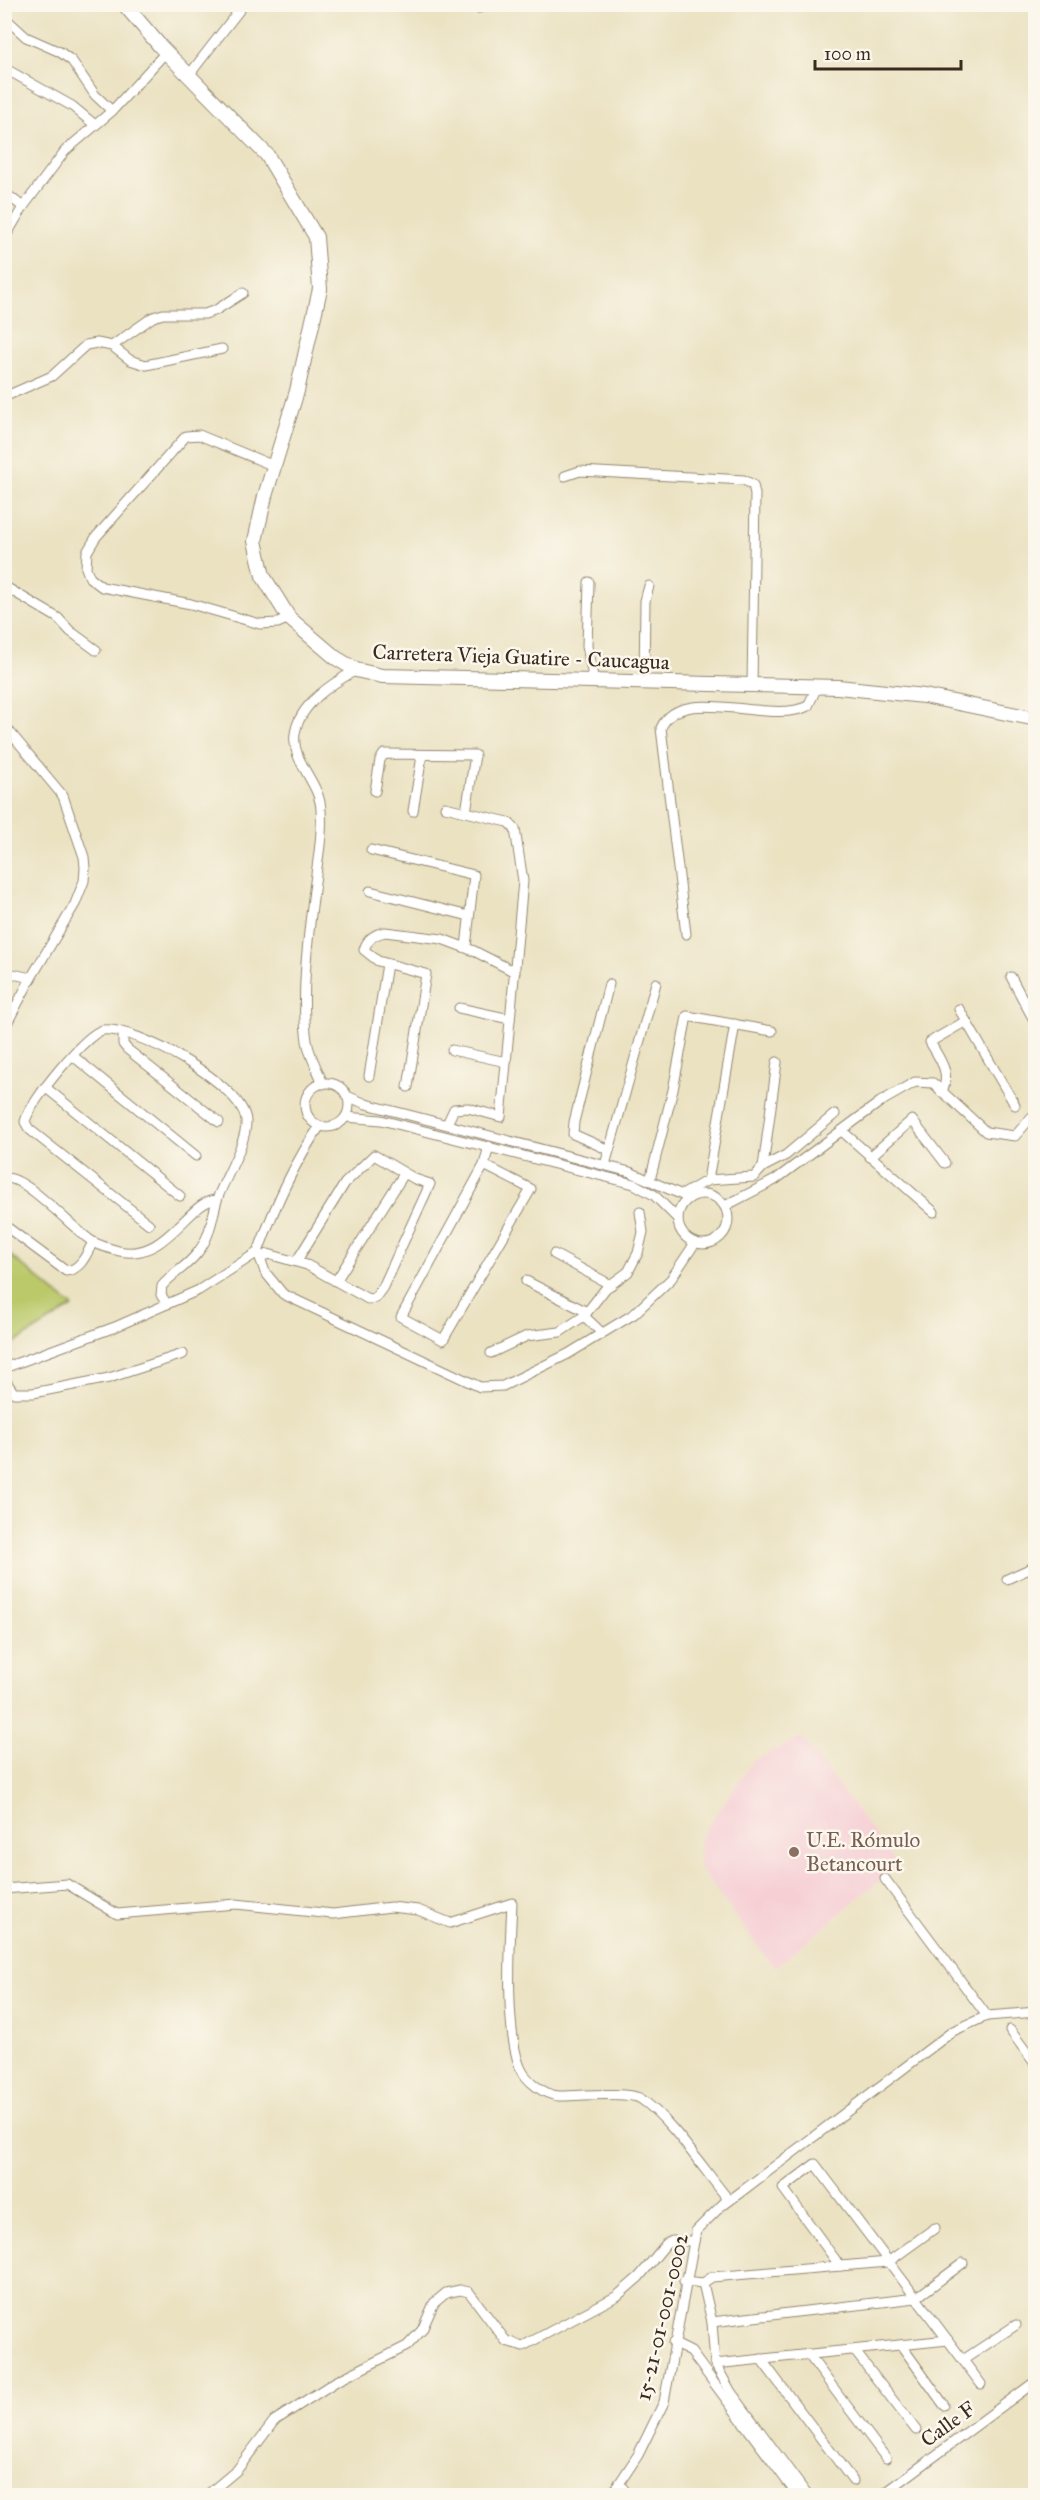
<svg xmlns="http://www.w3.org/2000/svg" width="1040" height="2500" font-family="'IM FELL Great Primer',serif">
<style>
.built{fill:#f6cfd5}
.pitch{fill:#bbc96b;stroke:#7b7a44;stroke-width:1.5}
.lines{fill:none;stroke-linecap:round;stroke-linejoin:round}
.street-casing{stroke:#938670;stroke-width:11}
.secondary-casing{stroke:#938670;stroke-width:16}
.street{stroke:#fff;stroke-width:9}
.secondary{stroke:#fff;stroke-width:14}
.education-dot{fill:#8d6e63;stroke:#fbf7ec;stroke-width:2}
.labels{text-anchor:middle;stroke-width:5;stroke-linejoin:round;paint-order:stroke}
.street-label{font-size:21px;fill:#3b2a1e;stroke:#fbf7ec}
.education-label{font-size:21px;fill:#785e54;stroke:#fbf7ec;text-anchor:start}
</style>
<rect width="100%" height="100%" fill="#fbf7ec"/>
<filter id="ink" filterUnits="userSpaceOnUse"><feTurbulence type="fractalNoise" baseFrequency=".0167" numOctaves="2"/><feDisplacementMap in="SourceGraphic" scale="12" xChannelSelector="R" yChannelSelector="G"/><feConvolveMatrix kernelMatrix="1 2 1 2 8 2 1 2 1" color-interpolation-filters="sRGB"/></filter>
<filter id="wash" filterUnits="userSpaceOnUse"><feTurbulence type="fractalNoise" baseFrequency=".008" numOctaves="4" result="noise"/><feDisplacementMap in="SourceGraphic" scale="24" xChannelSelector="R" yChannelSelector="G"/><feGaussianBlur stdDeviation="1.35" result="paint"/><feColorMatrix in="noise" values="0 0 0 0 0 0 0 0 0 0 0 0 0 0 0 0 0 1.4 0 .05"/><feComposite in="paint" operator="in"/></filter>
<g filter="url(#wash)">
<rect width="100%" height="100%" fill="#ebe2c2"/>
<!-- built -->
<path class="built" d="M801 1737 898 1865 774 1968 699 1867 700 1838 753 1761Z"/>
<!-- pitch -->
<path class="pitch" d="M5 1251 73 1307 13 1344 5 1345Z"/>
</g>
<g filter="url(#ink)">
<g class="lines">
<!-- street casing -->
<g class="street-casing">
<g id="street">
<path d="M458 4 479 8 488 4"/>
<path d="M4 5 5 4"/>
<path d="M4 17 26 37 60 52 72 61 95 95 112 111"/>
<path d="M4 68 72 106 95 125"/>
<path d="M189 75 244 4"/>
<path d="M4 192 23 207"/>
<path d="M4 239 23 207 65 151 112 111 166 52"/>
<path d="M112 346 130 360 146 365 222 349"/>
<path d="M4 397 52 376 86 345 97 343 112 346 153 317 163 314H205L216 310 243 293"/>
<path d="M274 466 199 435 186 436 96 537 87 552 86 568 90 578 102 587 191 604 260 624 278 623 289 618"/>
<path d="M565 476 580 471 744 480 753 485 755 494 752 686"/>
<path d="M589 582 587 646 594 682"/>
<path d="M4 586 58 618 70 631 96 650"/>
<path d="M644 683 645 601 649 586"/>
<path d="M4 725 63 796 84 857 85 868 84 881 75 904 31 978 4 1029"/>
<path d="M375 791 380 760 384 754 475 755 466 812"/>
<path d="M445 807 508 822 515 829 523 881 501 1117 468 1108 454 1109 447 1124"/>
<path d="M413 811 422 756"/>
<path d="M371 850 474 875 466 947"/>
<path d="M370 891 469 916"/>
<path d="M686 934 661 728C681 682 769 726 808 706L817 687"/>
<path d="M4 972 31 978"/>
<path d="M1011 977 1036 1024"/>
<path d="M609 984 574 1122 573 1134 609 1150"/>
<path d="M459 1008 510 1019"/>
<path d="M959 1009 1015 1105"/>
<path d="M123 1034V1044L127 1049 219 1122"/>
<path d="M452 1050 506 1062"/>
<path d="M73 1056 196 1156"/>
<path d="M369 1076 387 964"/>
<circle cx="327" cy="1105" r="22"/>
<path d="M323 1084C318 1070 309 1055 307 1041 300 992 309 931 315 882 318 858 323 834 321 810 320 782 291 762 295 734 299 704 333 683 356 670"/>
<path d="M45 1087 180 1196"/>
<path d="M408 1087 426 974 378 961 364 950C367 939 374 934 385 932L442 939 474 951 515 972"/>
<path d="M941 1092C953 1075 939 1058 930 1042L966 1021"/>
<path d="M347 1096 366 1104 630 1172 689 1198"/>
<path d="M346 1117 381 1120 634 1184 654 1195 678 1219"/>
<path d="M320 1126C293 1164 274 1208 258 1252L265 1272 283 1294 480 1387 503 1386 568 1354 634 1314 671 1279 695 1243"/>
<path d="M842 1131 934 1212"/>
<path d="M870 1157 912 1120 945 1163"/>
<path d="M484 1165 531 1189 443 1340 401 1317 484 1165 489 1146"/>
<path d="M605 1165 656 983"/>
<path d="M763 1167 777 1062"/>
<path d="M4 1178C26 1175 72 1229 93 1242 101 1246 111 1249 119 1251 167 1262 189 1199 217 1200"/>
<path d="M650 1180 673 1090 687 1016 772 1031"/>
<path d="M708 1180 735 1024"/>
<circle cx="703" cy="1219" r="25"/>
<path d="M682 1195 708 1180 754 1177 763 1167 786 1155 835 1114"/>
<path d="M725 1206 775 1180 880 1102 915 1082 933 1083 986 1132 1015 1136 1036 1112"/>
<path d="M149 1224 29 1129 25 1122C28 1104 86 1033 103 1030 135 1026 244 1085 246 1121 247 1142 226 1176 218 1197 212 1216 211 1236 198 1252 188 1266 173 1273 162 1286L161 1295 167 1304"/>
<path d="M4 1225 66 1271C81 1270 87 1253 93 1242"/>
<path d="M554 1254 611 1285"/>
<path d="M260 1258 268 1254 307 1265 368 1299 375 1298 383 1287 430 1184 415 1179 374 1155 345 1183 296 1262"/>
<path d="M336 1281 404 1174"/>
<path d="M526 1281 587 1312"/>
<path d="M584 1316 602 1333"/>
<path d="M491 1353 527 1336 560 1332 584 1316 606 1288 628 1272 638 1253 643 1232 640 1212"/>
<path d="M4 1368 115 1327 199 1290 258 1252"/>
<path d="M4 1379 14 1393H33L109 1378 183 1354"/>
<path d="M1007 1579 1036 1566"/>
<path d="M885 1879 987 2016"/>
<path d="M4 1889 67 1884 117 1914 236 1904 333 1914 391 1907 418 1910 450 1923 512 1903C510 1944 505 2030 520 2067 526 2081 544 2095 559 2096 576 2096 629 2091 641 2099 671 2119 704 2170 728 2199L696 2231 664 2402 638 2455 611 2496"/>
<path d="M1010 2030 1036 2065"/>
<path d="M725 2204 953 2031 987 2016 1036 2012"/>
<path d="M840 2266 783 2188 815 2164 981 2384"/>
<path d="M684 2281 703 2283 712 2277 888 2262 935 2228"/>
<path d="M703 2283 712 2322 715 2364 731 2392 808 2496"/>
<path d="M712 2322 916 2298 963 2263"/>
<path d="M673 2343 691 2352 798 2496"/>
<path d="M901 2345 944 2405"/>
<path d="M854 2350 916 2430"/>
<path d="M808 2354 886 2458"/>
<path d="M761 2359 853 2481"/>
<path d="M963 2360 1016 2325"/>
<path d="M715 2364 948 2340"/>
<path d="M619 2483 629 2496"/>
<path d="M206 2496 237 2470 274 2421 335 2382 407 2346 422 2330 434 2303 446 2293 460 2290 469 2292 506 2341 523 2346 617 2296 639 2277 666 2244 672 2241H694"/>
<path d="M881 2496 1036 2381"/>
</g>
</g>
<!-- secondary casing -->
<g class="secondary-casing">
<path id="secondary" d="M124 4 160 46 267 155 316 237 320 289 297 391 265 496 255 541 263 576 289 618 336 658 356 670 382 676 838 687 924 696 1036 719"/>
</g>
<!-- street -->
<use href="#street" class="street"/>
<!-- secondary -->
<use href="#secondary" class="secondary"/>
</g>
</g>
<!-- markers -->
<circle class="education-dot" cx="794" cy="1852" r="6"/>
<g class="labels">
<!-- street labels -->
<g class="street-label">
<text transform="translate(521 657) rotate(2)" y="7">Carretera Vieja Guatire - Caucagua</text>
<text transform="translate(662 2317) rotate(-77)" y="7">15-21-01-001-0002</text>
<text transform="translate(948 2424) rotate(-36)" y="7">Calle F</text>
</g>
<!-- education labels -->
<g class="education-label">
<text x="806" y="1847">U.E. Rómulo<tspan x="806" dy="24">Betancourt</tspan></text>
</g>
</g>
<!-- margin -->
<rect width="1040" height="2500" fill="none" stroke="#fbf7ec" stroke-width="24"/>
<!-- scale -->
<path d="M815 60v9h146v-9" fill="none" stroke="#3b2a1e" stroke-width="3"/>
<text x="824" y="60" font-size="18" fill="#3b2a1e" stroke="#fbf7ec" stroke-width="4.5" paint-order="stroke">100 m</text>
</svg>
